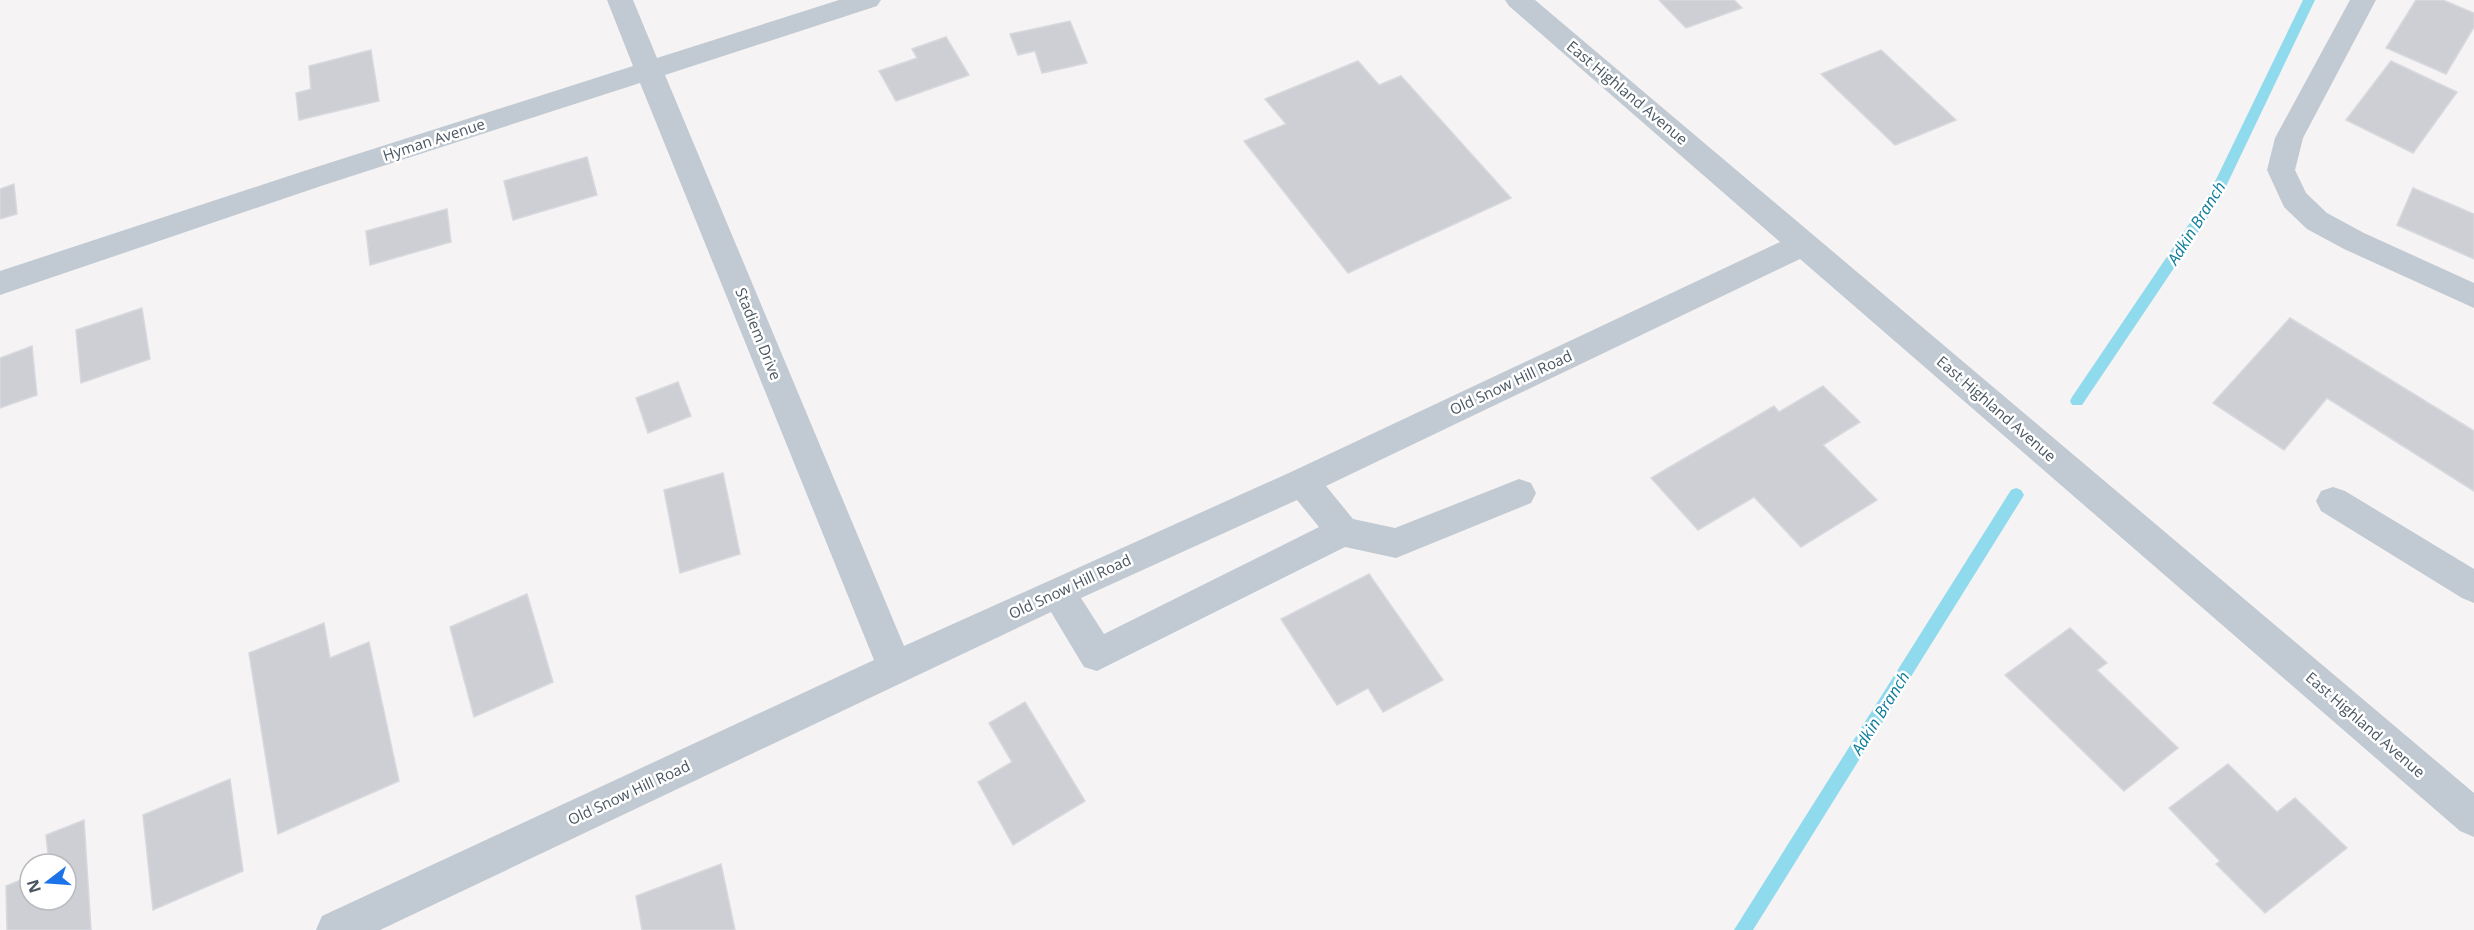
<svg xmlns="http://www.w3.org/2000/svg" width="2474" height="930" font-family="'Open Sans',sans-serif">
<style>
.lines{fill:none;stroke-linecap:round;stroke-linejoin:round}
.stream{fill:#90daee;fill-rule:evenodd}
.building{fill:#cdcfd5;stroke:#d7d9de;stroke-width:1.5}
.minor{fill:#c1cad2;fill-rule:evenodd}
.labels{text-anchor:middle;stroke-width:5;stroke-linejoin:round;paint-order:stroke}
.street-label{font-size:15px;fill:#4a5661;stroke:#fff}
.water-label{font-size:16px;font-style:italic;fill:#0c7c9b;stroke:#fff}
</style>
<rect width="100%" height="100%" fill="#f5f3f3"/>
<g class="lines">
<!-- stream -->
<g class="stream">
<path d="M2303 0H2315L2219 201 2082 405H2072L2070 401 2072 397 2208 196Z"/>
<path d="M2016 488 2021 490 2024 495 2021 500 1753 930H1734L2011 490Z"/>
</g>
</g>
<!-- building -->
<g class="building">
<path d="M1659 0H1734L1742 8 1686 28Z"/>
<path d="M2416 0H2443L2474 13V27L2446 74 2386 48Z"/>
<path d="M1070 21 1087 63 1042 73 1035 51 1018 55 1010 34Z"/>
<path d="M946 37 969 75 896 101 879 71 917 58 912 49Z"/>
<path d="M371 50 379 101 299 120 296 93 311 89 309 66Z"/>
<path d="M1881 50 1956 120 1895 145 1821 74Z"/>
<path d="M1358 61 1379 85 1401 76 1511 198 1348 273 1244 141 1286 124 1265 99Z"/>
<path d="M2391 61 2457 92 2413 153 2346 120Z"/>
<path d="M587 157 597 195 513 220 504 181Z"/>
<path d="M14 184 17 214 0 219V189Z"/>
<path d="M2413 188 2474 214V259L2397 225Z"/>
<path d="M447 209 451 242 370 265 366 231Z"/>
<path d="M142 308 150 359 81 383 76 330Z"/>
<path d="M2290 318 2474 431V491L2327 398 2284 450 2213 403Z"/>
<path d="M32 346 37 395 0 408V358Z"/>
<path d="M678 382 691 416 648 433 636 398Z"/>
<path d="M1823 386 1860 422 1823 445 1877 500 1801 547 1754 497 1698 530 1651 478 1774 406 1779 412Z"/>
<path d="M723 473 740 554 680 573 664 490Z"/>
<path d="M1369 574 1443 680 1383 712 1368 688 1337 705 1281 619Z"/>
<path d="M527 594 553 682 474 717 450 627Z"/>
<path d="M324 623 330 658 369 642 399 781 278 834 249 653Z"/>
<path d="M2070 628 2107 663 2097 670 2178 748 2124 791 2005 675Z"/>
<path d="M1025 702 1085 801 1013 845 978 782 1012 762 989 723Z"/>
<path d="M2228 764 2277 812 2295 798 2347 848 2265 913 2216 864 2220 861 2169 808Z"/>
<path d="M230 779 243 871 153 910 143 815Z"/>
<path d="M84 820 91 930H7L6 886 30 876V900H66V864H49L46 835Z"/>
<path d="M721 864 735 930H642L636 896Z"/>
</g>
<g class="lines">
<!-- minor -->
<g class="minor">
<path d="M607 0H633L657 58 839 0H881L877 6 665 75 904 646 1291 472 1780 242 1509 6 1505 0H1535L2474 793V837L2460 831 1800 259 1326 486 1353 519 1395 528 1519 479 1531 483 1536 493 1531 503 1396 558 1345 547 1097 671 1084 667 1051 612 380 930H316L322 916 874 660 640 83 324 185 0 295V271L304 171 633 66ZM1297 500 1319 527 1104 634 1081 598Z"/>
<path d="M2350 0H2376L2303 138 2295 170 2306 193 2327 213 2364 233 2474 283V308L2344 249 2307 229 2284 207 2267 170 2275 138Z"/>
<path d="M2333 487 2345 491 2474 569V603L2462 598 2321 511 2316 501 2321 491Z"/>
</g>
</g>
<g class="labels">
<!-- street labels -->
<g class="street-label">
<text transform="translate(1627 93) rotate(40)" y="5">East Highland Avenue</text>
<text transform="translate(434 140) rotate(-18)" y="5">Hyman Avenue</text>
<text transform="translate(758 334) rotate(68)" y="5">Stadiem Drive</text>
<text transform="translate(1511 383) rotate(-25)" y="5">Old Snow Hill Road</text>
<text transform="translate(1996 409) rotate(41)" y="5">East Highland Avenue</text>
<text transform="translate(1070 587) rotate(-25)" y="5">Old Snow Hill Road</text>
<text transform="translate(2365 725) rotate(41)" y="5">East Highland Avenue</text>
<text transform="translate(629 793) rotate(-25)" y="5">Old Snow Hill Road</text>
</g>
<!-- water labels -->
<g class="water-label">
<text transform="translate(2196 223) rotate(-58)" y="6">Adkin Branch</text>
<text transform="translate(1880 713) rotate(-58)" y="6">Adkin Branch</text>
</g>
</g>
<!-- north arrow -->
<g transform="translate(48 882) rotate(253)"><circle r="28" fill="#ffffff" stroke="#b7bbc0" stroke-width="1.5"/>
<path d="M0-4.5L10 22L0 15L-10 22Z" fill="#1a73e8"/>
<text y="-9" font-size="16" font-weight="bold" text-anchor="middle" fill="#4a5661">N</text>
</g>
</svg>
